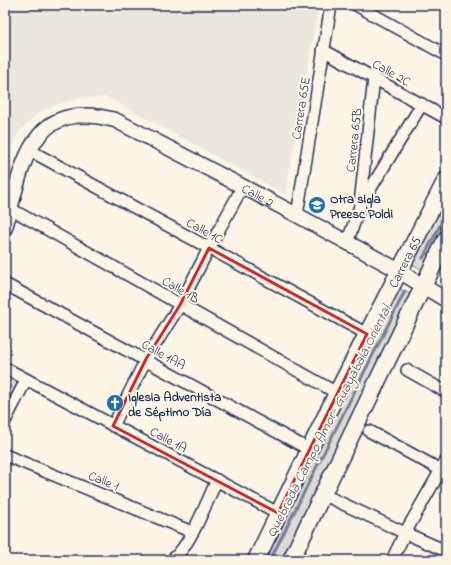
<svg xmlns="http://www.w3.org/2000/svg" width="451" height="565" font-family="'Indie Flower',sans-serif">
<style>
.built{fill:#ece7dc}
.green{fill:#dfdbd4;stroke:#7d8599}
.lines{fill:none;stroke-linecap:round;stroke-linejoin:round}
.stream{stroke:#767f94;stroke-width:3}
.minor-casing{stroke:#1b2f5e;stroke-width:14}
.tertiary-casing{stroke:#1b2f5e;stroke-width:17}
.secondary-casing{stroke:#1b2f5e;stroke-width:19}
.minor{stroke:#fcf5e5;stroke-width:11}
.tertiary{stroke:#fcf5e5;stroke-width:14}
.secondary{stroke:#fcf5e5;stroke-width:16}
.marked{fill:none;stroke:#d62828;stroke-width:3;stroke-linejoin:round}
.labels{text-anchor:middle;stroke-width:4;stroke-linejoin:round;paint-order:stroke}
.street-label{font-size:13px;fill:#1b2f5e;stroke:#fcf5e5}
.poi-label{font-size:13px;font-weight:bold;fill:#1b2f5e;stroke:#fcf5e5;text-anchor:start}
.water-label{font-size:14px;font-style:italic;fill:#485779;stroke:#fcf5e5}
</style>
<rect width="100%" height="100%" fill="#fcf5e5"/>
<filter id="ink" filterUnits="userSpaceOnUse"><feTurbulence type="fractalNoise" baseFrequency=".025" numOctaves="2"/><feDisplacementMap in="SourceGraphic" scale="8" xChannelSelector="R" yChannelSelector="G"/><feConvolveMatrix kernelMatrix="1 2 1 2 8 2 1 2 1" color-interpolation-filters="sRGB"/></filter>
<g filter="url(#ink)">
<!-- built -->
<path class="built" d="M5 5H319L285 194 107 97 83 98 61 103 38 113 20 131 7 153 5 162Z"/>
<!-- green -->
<g class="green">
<path d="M446 190V232L426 271 409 263Z"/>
<path d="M396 287 414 296 283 560H262Z"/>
<path d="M5 372 22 381 5 412Z"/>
</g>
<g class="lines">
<!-- stream -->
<g class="stream">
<path d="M423 258 446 214"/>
<path d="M270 560 405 291"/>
</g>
<!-- minor casing -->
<g class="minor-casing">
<g id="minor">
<path d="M356 5 446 55"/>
<path d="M323 50 446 118"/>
<path d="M29 150 367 334"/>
<path d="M360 203 374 78"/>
<path d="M11 209 337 393"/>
<path d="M297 215 331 5"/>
<path d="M347 243 360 206 422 104"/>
<path d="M5 284 310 450"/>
<path d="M5 368 278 513"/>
<path d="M407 370 446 392"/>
<path d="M5 421 26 380"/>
<path d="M113 426 146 359 180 305 209 248 243 186"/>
<path d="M369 431 441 470"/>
<path d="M5 455 192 532"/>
<path d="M322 494 405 533 446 551"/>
<path d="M172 560C191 545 206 503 217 480"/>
<path d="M392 560 405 533 446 461"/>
</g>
</g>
<!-- tertiary casing -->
<g class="tertiary-casing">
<g id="tertiary">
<path id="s1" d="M5 228C23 165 29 97 115 120L297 215 394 268 446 300"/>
</g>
</g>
<!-- secondary casing -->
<g class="secondary-casing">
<g id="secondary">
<path id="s2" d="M256 560 337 393 446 180"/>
<path d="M291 560 446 239"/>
</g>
</g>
<!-- minor -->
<use href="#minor" class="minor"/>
<!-- tertiary -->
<use href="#tertiary" class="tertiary"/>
<!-- secondary -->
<use href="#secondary" class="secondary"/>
</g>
</g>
<!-- marked area -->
<path class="marked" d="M209 248 367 334 278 513 113 426 146 359 180 305Z"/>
<!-- icons -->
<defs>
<g id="school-disc" transform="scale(0.9)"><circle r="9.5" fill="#1f6fb2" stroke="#fcf5e5"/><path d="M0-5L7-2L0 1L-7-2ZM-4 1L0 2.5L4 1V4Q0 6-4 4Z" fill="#fff"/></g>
<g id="church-disc" transform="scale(0.9)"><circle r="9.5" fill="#1f6fb2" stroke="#fcf5e5"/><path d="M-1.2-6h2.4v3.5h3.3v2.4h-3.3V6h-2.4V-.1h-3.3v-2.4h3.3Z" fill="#fff"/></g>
</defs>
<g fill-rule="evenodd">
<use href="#school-disc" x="317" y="205"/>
<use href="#church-disc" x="115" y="403"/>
</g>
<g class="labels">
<!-- street labels -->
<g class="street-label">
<text transform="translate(392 72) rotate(29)" y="5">Calle 2C</text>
<text transform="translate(300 108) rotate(-81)" y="5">Carrera 65E</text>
<text transform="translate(353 140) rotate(-84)" y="5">Carrera 65B</text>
<text dy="5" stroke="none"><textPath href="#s1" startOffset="343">Calle 2</textPath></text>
<text transform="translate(205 230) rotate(29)" y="5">Calle 1C</text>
<text dy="5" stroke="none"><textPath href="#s2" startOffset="333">Carrera 65</textPath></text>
<text transform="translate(181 289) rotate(30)" y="5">Calle 1B</text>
<text transform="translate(164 354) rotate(29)" y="5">Calle 1AA</text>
<text transform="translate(169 439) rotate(28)" y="5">Calle 1A</text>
<text transform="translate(104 480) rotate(22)" y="5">Calle 1</text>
</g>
<!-- poi labels -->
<g class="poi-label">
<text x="330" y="203">Otra sigla<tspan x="330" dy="15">Preesc Poldi</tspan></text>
<text x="128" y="401">Iglesia Adventista<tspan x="128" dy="15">de Séptimo Día</tspan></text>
</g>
<!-- water labels -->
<g class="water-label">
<text transform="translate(328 421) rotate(-63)" y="5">Quebrada Campo Amor- Guayabala Oriental</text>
</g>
</g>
<!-- margin -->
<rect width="451" height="565" fill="none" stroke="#fcf5e5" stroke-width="20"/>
<rect x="10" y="10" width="431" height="545" fill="none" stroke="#1b2f5e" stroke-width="1.5" filter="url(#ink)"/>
</svg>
